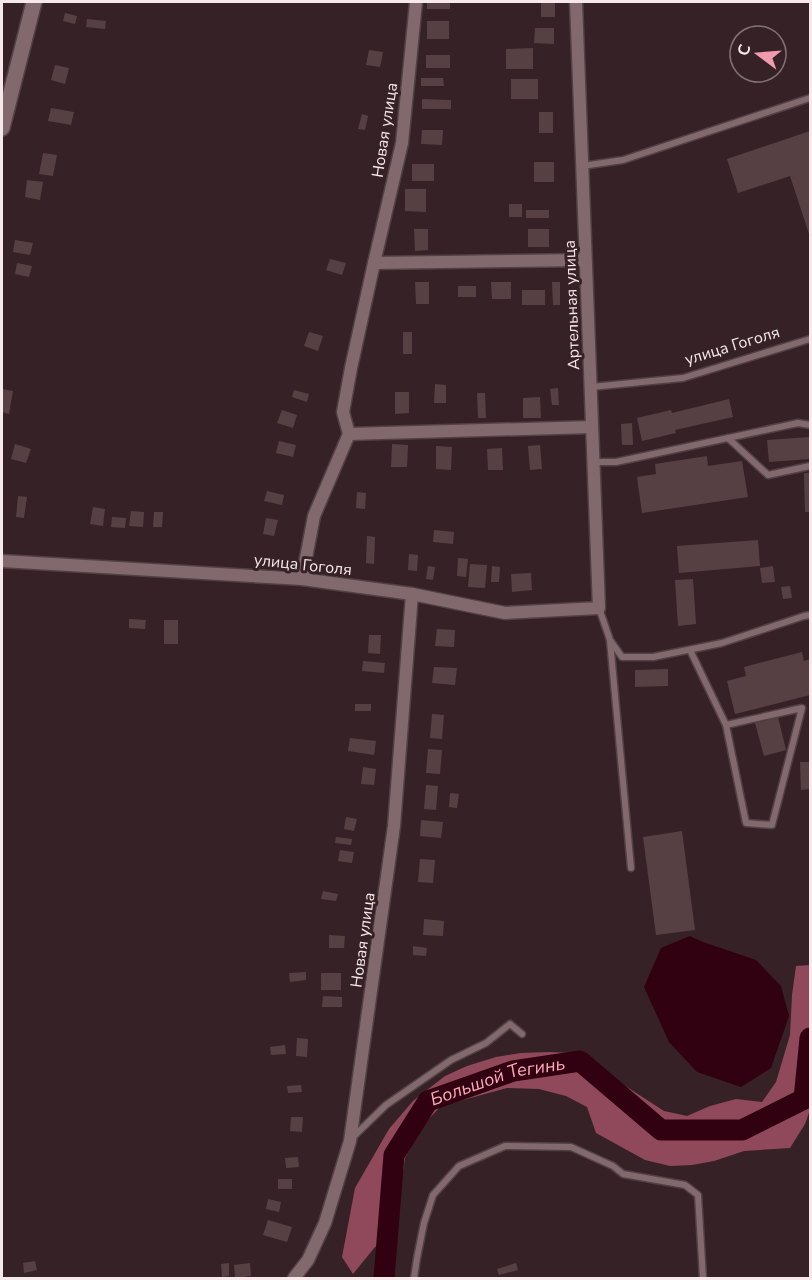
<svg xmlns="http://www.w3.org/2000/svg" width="812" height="1280" font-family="'Nunito Sans',sans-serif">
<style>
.forest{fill:#90495a}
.water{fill:#310111}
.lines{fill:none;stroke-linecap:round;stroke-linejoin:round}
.river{stroke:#310111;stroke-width:21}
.building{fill:#564044}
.service-casing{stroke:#514044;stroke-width:9}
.minor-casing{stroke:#514044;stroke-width:15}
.tertiary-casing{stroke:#514044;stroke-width:18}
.service{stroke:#81696d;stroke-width:6}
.minor{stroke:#81696d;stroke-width:12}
.tertiary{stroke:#81696d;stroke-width:15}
.labels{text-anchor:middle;stroke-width:6;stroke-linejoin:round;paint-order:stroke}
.street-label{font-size:16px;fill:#f7e9eb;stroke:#362226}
.water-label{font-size:18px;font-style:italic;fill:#ffa9bb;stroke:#362226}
</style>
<rect width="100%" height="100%" fill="#362226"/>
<!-- forest -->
<path class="forest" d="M810 965V1110L805 1124 790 1148 744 1151 714 1161 692 1165 670 1166 645 1160 596 1133 587 1107 566 1096 539 1089 507 1088 441 1106 422 1126 405 1158 393 1239 375 1247 353 1274 342 1257 355 1188 389 1129 413 1101 445 1076 467 1066 496 1057 521 1053 549 1052 576 1053 596 1061 613 1078 664 1111 687 1116 710 1106 736 1099 762 1102 776 1082 790 1035 792 995 796 966Z"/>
<!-- water -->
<path class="water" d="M690 936 703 942 756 960 781 986 789 1016 771 1068 741 1087 697 1072 669 1042 644 987 661 948Z"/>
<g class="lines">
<!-- river -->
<path class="river" id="s1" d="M384 1278 394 1155 428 1101 513 1071 580 1061 661 1130H742L804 1099 810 1038"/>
</g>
<!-- building -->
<g class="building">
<rect x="427" y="2" width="23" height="7"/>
<rect x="541" y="2" width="14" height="15"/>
<path d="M65 13 77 16 75 24 63 21Z"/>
<path d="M87 19 106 21 105 29 86 27Z"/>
<rect x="427" y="21" width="22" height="18"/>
<path d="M535 28H554V44L534 43Z"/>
<path d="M533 48V69H506V49Z"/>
<path d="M369 50 383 52 380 67 366 65Z"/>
<rect x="426" y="55" width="24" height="13"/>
<path d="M55 65 69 68 65 84 51 80Z"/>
<path d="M421 78H443L444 86H421Z"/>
<rect x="511" y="79" width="27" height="20"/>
<path d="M422 99 451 100V109H422Z"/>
<path d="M51 108 74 112 71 125 48 121Z"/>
<rect x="539" y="112" width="14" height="21"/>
<path d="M362 114 368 116 365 130 358 129Z"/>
<path d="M422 130H443L442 145 421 144Z"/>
<path d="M810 131V237L790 176 738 193 727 159Z"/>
<path d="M43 153 57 155 53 176 39 174Z"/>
<rect x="534" y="162" width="20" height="20"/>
<rect x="412" y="164" width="22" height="17"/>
<path d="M27 180 43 182 40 200 25 197Z"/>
<path d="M405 189H426V212L405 211Z"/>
<rect x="509" y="204" width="13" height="13"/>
<rect x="526" y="210" width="23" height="8"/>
<path d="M414 229H428V250L415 251Z"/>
<rect x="528" y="229" width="21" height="18"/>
<path d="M15 240 33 243 30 255 13 252Z"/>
<path d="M330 259 346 263 342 275 326 270Z"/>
<path d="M17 263 32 266 29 277 15 274Z"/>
<path d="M415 282H429V304H416Z"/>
<path d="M491 282H511V299H492Z"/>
<path d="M552 282H560V305H553Z"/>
<rect x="458" y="286" width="18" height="11"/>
<rect x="522" y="290" width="23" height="15"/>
<path d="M309 332 323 336 318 351 304 346Z"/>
<rect x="403" y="332" width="9" height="22"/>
<path d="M435 384 446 385V403H434Z"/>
<path d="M558 388 559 405H552L550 389Z"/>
<path d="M2 389 13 391 9 414 2 412Z"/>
<path d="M294 390 309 394 307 402 292 397Z"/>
<path d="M395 392H409V413L395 414Z"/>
<path d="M477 393H485L486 418H478Z"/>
<path d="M540 397 541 418H523V398Z"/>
<path d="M729 399 733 417 675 430 676 433 642 441 637 418 671 410 672 413Z"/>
<path d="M282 410 297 415 293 428 277 423Z"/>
<path d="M632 423 633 445H622L621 424Z"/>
<path d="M810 437V459L769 462 767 440Z"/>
<path d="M279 441 296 445 293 457 276 453Z"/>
<path d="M15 444 31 449 26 463 11 459Z"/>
<path d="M392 444 408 445 407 467H391Z"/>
<path d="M540 445 542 469 530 470 528 446Z"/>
<path d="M436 446 452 447 451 470 436 469Z"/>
<path d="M502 448 503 470H488L487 449Z"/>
<path d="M707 456 708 466 742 461 748 497 642 513 637 477 656 474 655 464Z"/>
<path d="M804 473H810V512H805Z"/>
<path d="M267 491 284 495 282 505 264 501Z"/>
<path d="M357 492 366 493 365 509 356 508Z"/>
<path d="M18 496 27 497 24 518 16 517Z"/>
<path d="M93 507 105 509 103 526 90 524Z"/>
<path d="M131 511 144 512 143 527 129 526Z"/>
<path d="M154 512H163L162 527H153Z"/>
<path d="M112 517 126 518 125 528 111 527Z"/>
<path d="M266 518 278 520 274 536 263 534Z"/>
<path d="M434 530 454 532 453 544 433 542Z"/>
<path d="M367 536 375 537 374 564 366 563Z"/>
<path d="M758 540 760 566 679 573 677 546Z"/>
<path d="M409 554 418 555 417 571 408 570Z"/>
<path d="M458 558 468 559 466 577 457 576Z"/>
<path d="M470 564 487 565 485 588 468 587Z"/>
<path d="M428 566 435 567 433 580 426 579Z"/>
<path d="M492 566 500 567 499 582H491Z"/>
<path d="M773 566 775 582 762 583 760 568Z"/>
<path d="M531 573 532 590 512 592 511 574Z"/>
<path d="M693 579 696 624 678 626 675 580Z"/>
<path d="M790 586 792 598 783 599 781 587Z"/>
<path d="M129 619 146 620 145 629 129 628Z"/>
<rect x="164" y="620" width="14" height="24"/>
<path d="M437 629 455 630 454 647 435 646Z"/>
<path d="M369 635H381L380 654 368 653Z"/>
<path d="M802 652 804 661 810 659V695L735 714 727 681 746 676 744 667Z"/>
<path d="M363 661 385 663 384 673 362 671Z"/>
<path d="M434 667 457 668 455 685 432 683Z"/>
<path d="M668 669V686L635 687V670Z"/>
<rect x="355" y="704" width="16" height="7"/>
<path d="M432 714 444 715 442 739 430 738Z"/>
<path d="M778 717 786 750 764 756 755 723Z"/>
<path d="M350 738 376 741 374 755 348 751Z"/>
<path d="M428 749 442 750 440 774 426 773Z"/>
<path d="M800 762H810V789L801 790Z"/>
<path d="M363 767 376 769 374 785 361 784Z"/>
<path d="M426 785 438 786 436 810 424 809Z"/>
<path d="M450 793 459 794 457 808 449 807Z"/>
<path d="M346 817 357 819 354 831 344 829Z"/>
<path d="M421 820 443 822 441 838 420 836Z"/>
<path d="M682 831 695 930 656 935 643 837Z"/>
<path d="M336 837 352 839 351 845 335 843Z"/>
<path d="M340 850 354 852 352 863 338 861Z"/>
<path d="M420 859 435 860 433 883 418 882Z"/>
<path d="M323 891 338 894 336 901 321 899Z"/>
<path d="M424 919 444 921 443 936 423 935Z"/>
<path d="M329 935 345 936 344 948H329Z"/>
<path d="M413 946 427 948 426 956 413 955Z"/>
<path d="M306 972V980L290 982 289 973Z"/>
<rect x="321" y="973" width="20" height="17"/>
<path d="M323 996 342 997V1007H322Z"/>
<path d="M297 1038 308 1039 307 1057 296 1056Z"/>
<path d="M285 1045 286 1054 271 1055 270 1047Z"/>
<path d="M301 1085 302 1092 288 1093 287 1086Z"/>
<path d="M291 1117H303L302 1132 290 1131Z"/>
<path d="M298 1157 299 1167 286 1168 285 1158Z"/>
<rect x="278" y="1179" width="14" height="10"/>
<path d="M268 1199 281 1202 279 1212 266 1209Z"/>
<path d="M268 1220 292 1227 287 1242 263 1235Z"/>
<path d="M35 1261 37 1270 24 1273 23 1263Z"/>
<path d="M229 1263V1276L222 1277 221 1264Z"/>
<path d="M250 1263 251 1276 235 1278 234 1265Z"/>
<path d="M516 1263 518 1270 499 1275 497 1269Z"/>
</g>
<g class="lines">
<!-- service casing -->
<g class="service-casing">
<g id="service">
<path d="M582 166 623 160 810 98"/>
<path d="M591 387 683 378 810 339"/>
<path d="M728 438 768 475 810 466"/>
<path d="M594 462H616L798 423 810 425"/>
<path d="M599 608 610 640 622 657H653L722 643 804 616 810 615"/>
<path d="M610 641 631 868"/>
<path d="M690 650 726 725 746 823 772 825 802 708 726 725"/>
<path d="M352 1138 386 1105 451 1060 486 1043 510 1024 522 1034"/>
<path d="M414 1278 417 1258 424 1223 433 1195 459 1166 505 1146 571 1147 613 1166 623 1174 685 1185 698 1195 703 1278"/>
</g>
</g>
<!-- minor casing -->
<g class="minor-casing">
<g id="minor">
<path d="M374 263 585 260"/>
<path d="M349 434 592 427"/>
<path d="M2 561 302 579 412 594 505 613 599 608 576 2"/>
<path d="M302 579 314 516 349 434 343 412 351 368 374 263 402 143 416 2"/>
<path d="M294 1278 308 1260 325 1223 350 1141 394 826 412 594"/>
</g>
</g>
<!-- tertiary casing -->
<g class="tertiary-casing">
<path id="tertiary" d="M2 128 34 2"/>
</g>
<!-- service -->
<use href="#service" class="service"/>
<!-- minor -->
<use href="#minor" class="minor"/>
<!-- tertiary -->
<use href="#tertiary" class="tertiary"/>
</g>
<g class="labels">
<!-- street labels -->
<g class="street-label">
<text transform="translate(384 130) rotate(-81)" y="6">Новая улица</text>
<text transform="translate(571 305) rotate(-92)" y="6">Артельная улица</text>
<text transform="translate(732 345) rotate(-17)" y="6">улица Гоголя</text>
<text transform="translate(303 564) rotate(6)" y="6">улица Гоголя</text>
<text transform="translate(362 940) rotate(-82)" y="6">Новая улица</text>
</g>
<!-- water labels -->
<g class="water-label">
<text dy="6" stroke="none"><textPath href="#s1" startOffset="260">Большой Тегинь</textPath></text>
</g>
</g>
<!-- border -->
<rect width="812" height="1280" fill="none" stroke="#f7e9eb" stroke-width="6"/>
<!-- north arrow -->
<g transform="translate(758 54) rotate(286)"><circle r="28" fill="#362226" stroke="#837275" stroke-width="1.5"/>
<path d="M0-4.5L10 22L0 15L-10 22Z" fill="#f29aad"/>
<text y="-9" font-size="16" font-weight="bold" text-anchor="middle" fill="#f7e9eb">С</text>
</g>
</svg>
